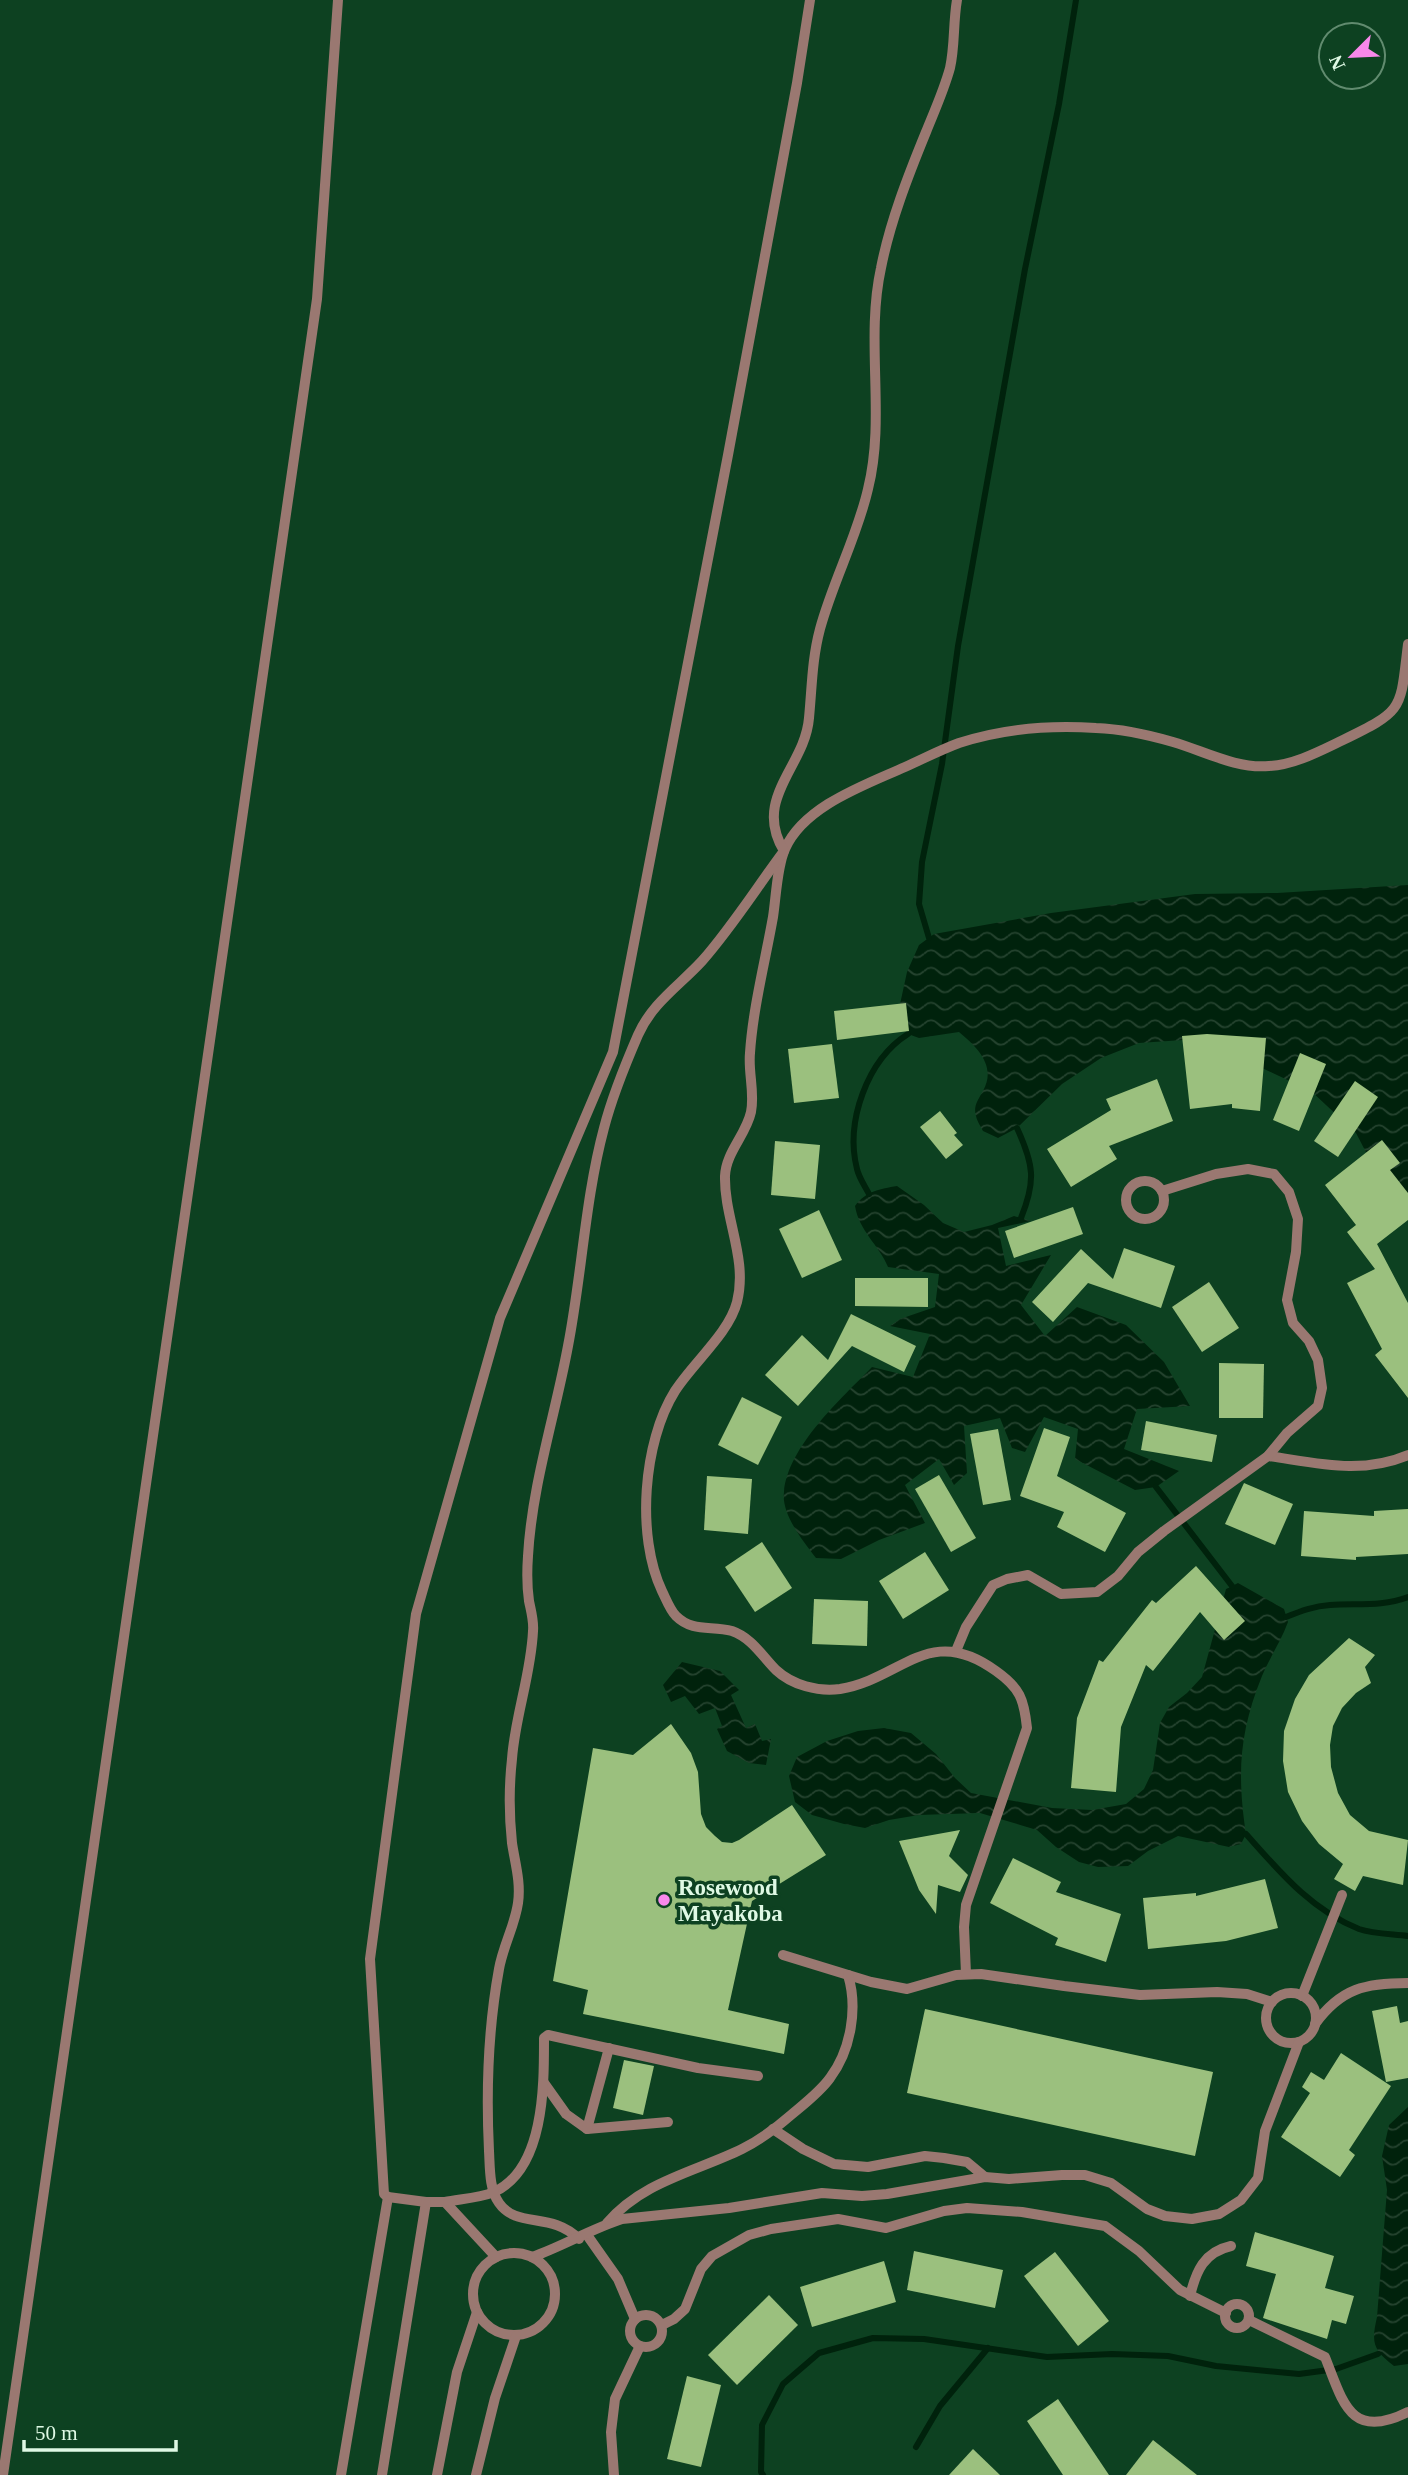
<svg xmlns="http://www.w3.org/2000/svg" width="1408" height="2475" font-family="Georgia,serif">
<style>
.water{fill:url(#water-waves)}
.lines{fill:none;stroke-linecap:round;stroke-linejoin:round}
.stream{stroke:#00220c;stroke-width:6}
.building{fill:#9bc07e}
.service{stroke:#9a7871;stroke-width:10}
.poi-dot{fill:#f888ea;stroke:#0d4121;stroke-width:2.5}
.labels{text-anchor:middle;stroke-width:7;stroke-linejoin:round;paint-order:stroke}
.poi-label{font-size:23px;font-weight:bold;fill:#dff9e5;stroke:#0d4121;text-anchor:start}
</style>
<defs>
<pattern id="water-waves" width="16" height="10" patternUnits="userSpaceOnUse" patternTransform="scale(1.75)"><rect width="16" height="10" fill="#00220c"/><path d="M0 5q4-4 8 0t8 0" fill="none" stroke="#25432f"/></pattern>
</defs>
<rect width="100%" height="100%" fill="#0d4121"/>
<!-- water -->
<g class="water">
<path d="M1408 885V1216L1383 1185 1356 1133 1311 1091 1245 1060 1183 1040 1139 1043 1101 1058 1062 1084 1017 1128 998 1138 983 1131C981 1127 977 1121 976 1116 973 1106 978 1100 983 1091 997 1066 977 1047 959 1032L919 1038 908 1034 897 1018 907 972 919 945 934 934 1051 913 1195 894 1277 893Z"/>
<path d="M897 1186 924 1205 943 1223 964 1232 992 1225 1014 1216 1031 1221 998 1228 1006 1266 1051 1255 1021 1305 1045 1336 1077 1307 1126 1325 1164 1362 1190 1406 1137 1409 1124 1449 1179 1471 1156 1487 1135 1490 1075 1459 1078 1429 1044 1417 1025 1452 1012 1448 1000 1418 964 1426 967 1473 954 1485 939 1459 905 1485 925 1523 879 1540 841 1559 816 1558C803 1541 781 1514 784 1492 788 1446 842 1398 872 1367L913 1377 930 1334 890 1326 900 1319 935 1307 939 1274 888 1267C879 1245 859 1231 855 1206 866 1191 880 1189 897 1186Z"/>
<path d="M1238 1583 1284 1609 1288 1622C1281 1641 1270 1657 1262 1676 1239 1733 1237 1774 1246 1834L1241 1844 1229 1847 1178 1836 1148 1851 1128 1866 1098 1867 1079 1862 1056 1847 1037 1830 980 1813 919 1815 889 1820 865 1828 844 1824 812 1815 795 1802 789 1776 797 1757 827 1741 858 1731 884 1728 911 1733 936 1754 955 1778 971 1793 1052 1808 1092 1810 1126 1804 1144 1789 1153 1770 1160 1723 1169 1707 1187 1693 1202 1677 1226 1589Z"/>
<path d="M682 1662 720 1671 739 1690 731 1695 746 1728 755 1724 762 1741 771 1739 766 1765 749 1763 727 1751 717 1729 722 1726 715 1708 699 1714 685 1696 671 1702 663 1685Z"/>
<path d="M1408 2107V2364L1394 2366C1373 2350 1371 2343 1377 2317L1387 2190 1382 2156 1389 2125Z"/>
</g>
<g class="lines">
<!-- stream -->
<g class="stream">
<path d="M929 938 919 904 922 862 942 764 958 646 1025 269 1059 104 1076 0"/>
<path d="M1017 1128C1034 1165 1036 1181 1021 1218"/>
<path d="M869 1194C865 1186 859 1178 857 1169 845 1122 867 1060 908 1034"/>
<path d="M1156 1487 1232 1586"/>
<path d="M1286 1617C1301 1611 1314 1606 1330 1605 1357 1603 1382 1607 1408 1597"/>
<path d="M1246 1834C1279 1871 1311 1910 1359 1929 1373 1934 1393 1934 1408 1936"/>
<path d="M916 2447 940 2406 988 2348"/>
<path d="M763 2475 761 2472 762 2425 783 2384 819 2353 873 2338 924 2339 1047 2357 1112 2354 1168 2356 1216 2366 1299 2374 1336 2369 1378 2354"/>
</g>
</g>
<!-- building -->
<g class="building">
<path d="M906 1003 909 1031 837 1040 834 1011Z"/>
<path d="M1207 1034 1266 1038 1260 1111 1232 1108V1104L1190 1109 1182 1036Z"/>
<path d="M832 1044 839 1098 794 1103 788 1049Z"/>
<path d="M1300 1053 1326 1064 1299 1131 1273 1120Z"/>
<path d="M1157 1079 1173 1121 1109 1146 1117 1159 1071 1187 1047 1149 1111 1110 1106 1099Z"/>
<path d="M1355 1081 1378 1097 1338 1157 1314 1141Z"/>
<path d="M940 1111 957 1133 954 1135 963 1145 946 1159 920 1127Z"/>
<path d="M1382 1140 1400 1163 1390 1170 1408 1193V1220L1377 1244 1408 1303V1398L1375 1355 1382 1349 1347 1283 1375 1269 1347 1232 1356 1225 1325 1185Z"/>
<path d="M775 1141 820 1145 815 1199 771 1195Z"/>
<path d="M1073 1207 1083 1234 1014 1258 1005 1231Z"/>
<path d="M819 1210 842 1260 802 1278 779 1229Z"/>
<path d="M1124 1248 1175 1266 1161 1308 1088 1283 1053 1322 1032 1302 1081 1249 1113 1279Z"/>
<path d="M855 1278H928V1307L855 1306Z"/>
<path d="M1209 1282 1239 1328 1202 1352 1172 1307Z"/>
<path d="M851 1314 916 1346 904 1372 852 1346 798 1406 765 1375 802 1335 828 1360Z"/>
<path d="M1219 1363 1264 1364 1263 1418H1219Z"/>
<path d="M742 1397 782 1417 758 1465 718 1445Z"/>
<path d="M1146 1421 1217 1435 1212 1462 1141 1450Z"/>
<path d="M1044 1428 1070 1437 1057 1476 1126 1513 1105 1552 1057 1527 1064 1512 1020 1496Z"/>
<path d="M998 1429 1011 1500 983 1505 970 1434Z"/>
<path d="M939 1475 976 1538 951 1552 915 1489Z"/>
<path d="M707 1476 752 1479 748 1534 704 1530Z"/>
<path d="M1244 1483 1293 1504 1275 1545 1225 1524Z"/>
<path d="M1408 1509V1554L1356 1557V1560L1301 1556 1304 1511 1374 1516V1511Z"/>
<path d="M762 1542 792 1588 755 1612 725 1567Z"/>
<path d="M925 1552 949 1590 903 1619 879 1581Z"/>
<path d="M1196 1566 1245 1621 1224 1640 1200 1612 1153 1671 1146 1665 1121 1727 1116 1792 1071 1788 1077 1718 1099 1660 1103 1662 1152 1600 1156 1603Z"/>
<path d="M814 1599 868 1601 867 1646 812 1644Z"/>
<path d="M1349 1638 1375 1655 1365 1667 1371 1683 1356 1693 1342 1708 1333 1726 1330 1745 1331 1767 1338 1793 1350 1815 1369 1831 1408 1840 1403 1885 1363 1876 1355 1891 1334 1879 1343 1864 1319 1844 1302 1821 1288 1792 1283 1761 1284 1731 1295 1699 1309 1675Z"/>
<path d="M671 1724 691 1753 698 1772 701 1814 706 1827 715 1836 722 1842 732 1843 739 1840 792 1805 826 1855 752 1901 728 2010 789 2024 784 2054 583 2014 588 1990 553 1981 593 1748 633 1755Z"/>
<path d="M960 1830 949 1856 968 1875 960 1892 938 1885 936 1914 919 1890 899 1841Z"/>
<path d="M1013 1858 1061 1882 1056 1892 1121 1914 1106 1962 1055 1945 1058 1938 990 1903Z"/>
<path d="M1265 1879 1278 1928 1226 1941 1148 1949 1143 1898 1196 1893V1896Z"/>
<path d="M1397 2006 1400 2023 1408 2021V2078L1386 2082 1372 2011Z"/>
<path d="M925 2009 1213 2072 1195 2156 907 2093Z"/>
<path d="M1341 2053 1391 2086 1349 2150 1355 2155 1340 2177 1281 2137 1310 2093 1302 2087 1311 2072 1324 2080Z"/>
<path d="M624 2060 654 2066 643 2115 613 2108Z"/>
<path d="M1255 2232 1334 2256 1325 2288 1354 2296 1346 2324 1332 2320 1327 2339 1263 2318 1276 2274 1246 2266Z"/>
<path d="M914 2251 1003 2270 995 2308 907 2290Z"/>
<path d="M1055 2252 1109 2321 1078 2346 1024 2276Z"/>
<path d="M884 2261 896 2302 812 2327 800 2287Z"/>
<path d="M769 2295 798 2325 737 2385 708 2355Z"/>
<path d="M687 2376 721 2385 701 2467 667 2459Z"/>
<path d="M1058 2399 1109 2475H1063L1027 2421Z"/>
<path d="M1153 2440 1197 2475H1126Z"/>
<path d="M973 2449 1000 2475H949Z"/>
</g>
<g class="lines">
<!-- service -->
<g class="service">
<circle cx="1145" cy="1200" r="19"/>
<path d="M1268 1456C1317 1463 1361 1475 1408 1455"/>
<path d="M956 1651 966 1627 993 1585 1007 1579 1028 1575 1061 1594 1097 1592 1118 1576 1138 1552 1164 1531 1268 1456 1287 1433 1318 1406 1322 1388 1318 1360 1309 1341 1293 1323 1287 1300 1296 1252 1298 1219 1289 1192 1274 1174 1248 1169 1216 1174 1162 1191"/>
<path d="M783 1955 871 1982 907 1989 956 1975 981 1974 1064 1986 1140 1995 1217 1992 1247 1994 1272 2002"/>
<path d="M966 1974 964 1927 966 1905 1027 1728C1024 1699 1020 1688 996 1671 929 1622 902 1679 840 1689 818 1692 792 1685 776 1670 762 1656 752 1638 732 1631 712 1625 693 1633 676 1616 670 1610 666 1599 662 1591 636 1536 643 1442 675 1391 693 1363 729 1333 737 1302 748 1259 724 1218 725 1176 726 1152 746 1135 751 1112 755 1092 748 1073 750 1053 753 1008 765 962 773 917 776 898 777 866 785 849 804 806 865 785 905 767 923 759 940 750 959 743 1002 729 1051 725 1096 728 1122 729 1149 735 1173 742 1204 751 1236 769 1269 766 1294 765 1320 751 1343 740 1405 710 1400 710 1408 644"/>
<circle cx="1291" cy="2018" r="25"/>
<path d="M1302 1996 1342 1895"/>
<path d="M1315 2024C1341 1988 1366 1983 1408 1983"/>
<path d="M544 2083 566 2114 587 2129 668 2122"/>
<path d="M587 2129 609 2048"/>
<path d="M773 2129 803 2149 834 2164 868 2167 925 2156 944 2158 967 2162 985 2177"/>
<path d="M445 2202C460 2199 480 2198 494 2192 545 2169 544 2084 544 2038L548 2035 698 2068 758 2076"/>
<path d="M607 2223C643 2181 695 2172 742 2149 760 2140 776 2128 791 2115 804 2104 820 2092 830 2078 851 2050 858 2008 848 1975"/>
<path d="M587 2235 618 2279 635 2319"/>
<path d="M579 2239C551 2211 517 2229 499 2203 489 2189 490 2167 489 2151 486 2090 488 2029 499 1969 503 1946 515 1925 518 1903 521 1882 515 1863 512 1843 509 1815 509 1786 512 1759 515 1716 531 1675 533 1631 534 1621 531 1611 529 1601 527 1587 527 1570 528 1556 532 1485 555 1416 568 1346 582 1274 585 1199 604 1128 612 1097 625 1065 638 1035 652 1003 679 986 702 961 732 927 757 887 784 851 752 798 805 767 809 718 812 687 812 659 820 629 833 581 857 537 868 489 886 417 865 341 881 268 890 222 908 176 926 132 934 112 944 90 950 68 955 46 953 23 957 0"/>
<circle cx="514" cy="2294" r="41"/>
<path d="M496 2257 445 2202H426L388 2197 384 2194 370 1959 416 1614 500 1318 613 1052 728 455 797 83 810 0"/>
<path d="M532 2257C563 2246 591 2229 622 2219L729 2208 822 2193 862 2196 887 2194 985 2177 1009 2179 1062 2175H1085L1111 2183 1147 2209 1165 2216 1192 2219 1219 2214 1241 2200 1258 2178 1265 2131 1299 2042"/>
<path d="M1190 2296C1196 2271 1204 2252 1231 2246"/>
<circle cx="1237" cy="2316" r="12"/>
<circle cx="646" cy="2331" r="16"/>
<path d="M1249 2320 1325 2357C1343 2402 1350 2441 1408 2412"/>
<path d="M662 2325 674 2319 685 2309 701 2269 712 2256 749 2235 771 2229 838 2219 886 2228 944 2211 967 2208 1022 2212 1105 2226 1139 2251 1180 2290 1226 2313"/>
<path d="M3 2475 317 299 338 0"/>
<path d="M341 2475 388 2197"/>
<path d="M382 2475 426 2202"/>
<path d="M437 2475 457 2372 477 2312"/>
<path d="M476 2475 495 2398 516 2336"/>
<path d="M614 2475 611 2432 615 2399 640 2346"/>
</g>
</g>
<!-- markers -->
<circle class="poi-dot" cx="664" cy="1900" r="7"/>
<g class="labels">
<!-- poi labels -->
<g class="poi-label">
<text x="678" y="1895">Rosewood<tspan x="678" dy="26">Mayakoba</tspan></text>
</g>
</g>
<!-- north arrow -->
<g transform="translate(1352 56) rotate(246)"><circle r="33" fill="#0d4121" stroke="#618b6f" stroke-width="2"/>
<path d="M0-5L12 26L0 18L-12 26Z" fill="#f888ea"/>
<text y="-10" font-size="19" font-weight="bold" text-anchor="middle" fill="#dff9e5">N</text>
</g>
<!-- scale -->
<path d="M24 2440v10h152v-10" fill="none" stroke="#dff9e5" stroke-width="3.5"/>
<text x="35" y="2440" font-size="21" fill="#dff9e5" stroke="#0d4121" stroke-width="5" paint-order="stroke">50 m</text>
</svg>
